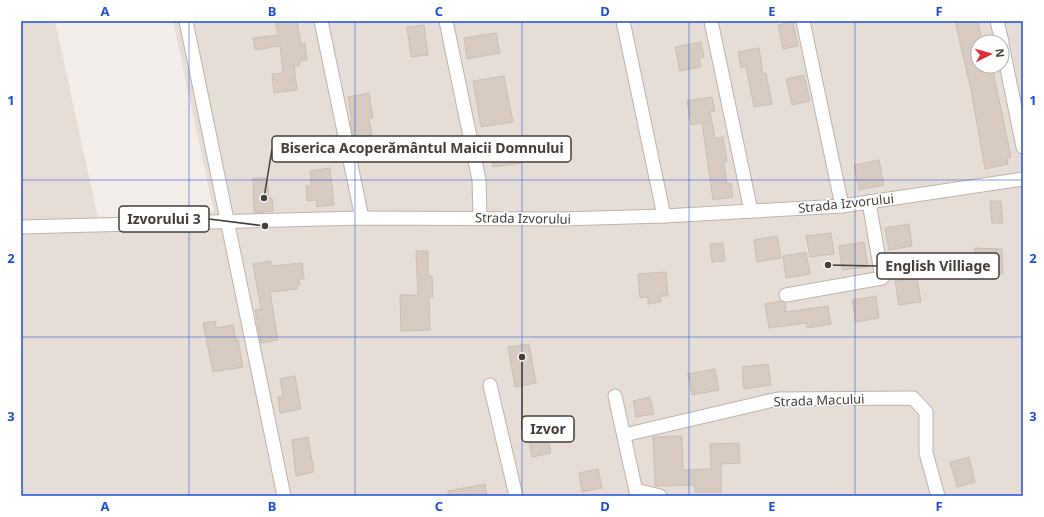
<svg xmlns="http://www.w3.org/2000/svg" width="1044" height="517" font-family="'Noto Sans',sans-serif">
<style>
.residential{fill:#e6ded6;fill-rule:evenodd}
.building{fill:#d6cac1;stroke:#cdbeb2}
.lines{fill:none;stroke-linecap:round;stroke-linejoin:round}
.street-casing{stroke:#bdb3ab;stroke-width:15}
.street{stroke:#fff;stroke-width:13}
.grid{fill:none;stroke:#1d4ed8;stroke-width:1;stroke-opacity:0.55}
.labels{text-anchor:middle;stroke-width:3;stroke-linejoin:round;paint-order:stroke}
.street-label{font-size:13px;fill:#453d37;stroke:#fff}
.leader{fill:none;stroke:#453d37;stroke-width:1.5}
.callout-dot{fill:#453d37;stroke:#fff;stroke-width:1.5}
.callout{fill:#fff;stroke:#453d37;stroke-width:1.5}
.callout-label{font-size:14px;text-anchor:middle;font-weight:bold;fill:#453d37}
.neatline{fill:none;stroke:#1d4ed8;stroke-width:1.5}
.grid-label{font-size:13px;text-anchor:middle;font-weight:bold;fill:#1d4ed8}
</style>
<rect width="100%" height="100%" fill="#f2ede8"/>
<!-- residential -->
<path class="residential" d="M21 21H55L98 218 214 212 173 21H1023V496H21ZM978 42H1002V66H978Z"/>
<!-- building -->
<g class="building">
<path d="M275 21H297L301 44 305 43 307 60 300 61V66H294L297 90 274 93 272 74 283 73 280 46 255 50 253 38 278 35Z"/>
<path d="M955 21H978L982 42H978V66H992L1011 157 1007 158 1008 164 985 169 971 90Z"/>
<path d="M793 22 798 46 783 49 778 25Z"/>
<path d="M424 25 428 55 411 57 407 27Z"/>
<path d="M496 33 500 53 467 59 464 38Z"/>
<path d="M701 42 704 57 699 58 701 67 680 71 675 47Z"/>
<path d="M759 48 763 74 766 73 772 104 754 107 746 67 741 68 738 52Z"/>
<path d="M804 75 810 101 792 105 786 79Z"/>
<path d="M504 76 513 122 481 127 473 81Z"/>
<path d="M369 93 373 118 369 119 372 135H367L369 148 356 150 350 122H352L348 97Z"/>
<path d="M712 97 715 111 710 112 715 138 723 137 727 161 724 162 727 184 731 183 733 197 713 200 702 123 691 125 687 101Z"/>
<path d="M519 144 522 163 493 167 491 148Z"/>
<path d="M879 160 884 185 859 190 854 165Z"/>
<path d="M330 168 334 205 317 207 316 200 307 201 306 186H311L310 171Z"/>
<path d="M253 178H267L269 198H272L273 211 254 213Z"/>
<path d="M990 201H1001L1003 223H992Z"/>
<path d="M909 224 912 246 889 250 885 228Z"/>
<path d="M831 233 834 254 810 257 806 236Z"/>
<path d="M777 236 781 258 757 262 754 240Z"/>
<path d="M864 242 868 267 842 270 839 246Z"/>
<path d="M723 243 725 261 712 262 710 244Z"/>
<path d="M975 248 1002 249 1003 274 975 273Z"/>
<path d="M416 251H428V276H432L433 297H429L430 330 401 331 400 295H418Z"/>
<path d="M806 252 810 274 786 278 783 256Z"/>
<path d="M271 261V266L302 263 304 279H299L300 285H297V289L270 292 278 340 261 343 255 310 261 309 253 264Z"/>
<path d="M666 272 668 296H661V302L648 304V297L640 298 638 274Z"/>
<path d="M917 277 921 302 899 305 895 281Z"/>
<path d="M876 296 879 318 856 322 852 300Z"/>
<path d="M781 301 785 303 786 312 828 306 831 324 807 328 806 323 769 328 765 304Z"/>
<path d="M215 321 216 328 233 325 236 340H238L243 367 213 372 203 323Z"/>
<path d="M529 344 536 383 515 387 508 347Z"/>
<path d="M768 364 771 385 744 389 742 367Z"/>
<path d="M715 369 719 390 692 395 688 374Z"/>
<path d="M295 376 301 409 280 413 278 397 283 396 280 379Z"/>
<path d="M650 397 654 414 636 417 633 401Z"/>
<path d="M545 423 551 453 532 457 526 427Z"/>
<path d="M682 436 683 470 711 469 710 444 739 443 740 463 721 464V492H695V485L655 486 653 437Z"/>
<path d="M308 437 314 472 296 476 292 440Z"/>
<path d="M969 457 975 482 957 487 950 462Z"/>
<path d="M598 469 602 488 582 492 579 473Z"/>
<path d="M485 484 487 496H448V491Z"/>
</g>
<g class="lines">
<!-- street casing -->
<g class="street-casing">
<g id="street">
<path d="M186 21 284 496"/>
<path d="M321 21 362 218"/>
<path d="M446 21 479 180 480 218"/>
<path d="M623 21 664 216"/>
<path d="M711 21 751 211"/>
<path d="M803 21 842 206"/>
<path d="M997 21 1002 42"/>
<path d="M1002 44 1023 147"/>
<path d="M21 227 362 218 561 219 664 216 842 206 1023 179"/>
<path d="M786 295 882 278 869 202"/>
<path d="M490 385 516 496"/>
<path d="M615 396 637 496"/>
<path d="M624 435 778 399 913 398 926 412V453L938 496"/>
<path d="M636 490 660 496"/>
</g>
</g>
<!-- street -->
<use href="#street" class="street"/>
</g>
<!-- grid -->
<path class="grid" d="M189 21V496M355 21V496M522 21V496M689 21V496M855 21V496M21 180H1023M21 337H1023"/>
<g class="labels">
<!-- street labels -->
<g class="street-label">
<text transform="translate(846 203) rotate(-6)" y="5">Strada Izvorului</text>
<text transform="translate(523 218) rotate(1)" y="5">Strada Izvorului</text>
<text transform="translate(819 400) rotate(-2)" y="5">Strada Macului</text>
</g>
</g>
<!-- callouts -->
<path class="leader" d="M264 198L272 149M265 226L209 219M828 265L877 266M522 357L522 429"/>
<g class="callout-dot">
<circle cx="264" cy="198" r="4"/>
<circle cx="265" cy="226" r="4"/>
<circle cx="828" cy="265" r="4"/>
<circle cx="522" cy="357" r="4"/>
</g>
<g class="callout">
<rect x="272" y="136" width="299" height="26" rx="4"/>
<rect x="119" y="206" width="90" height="26" rx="4"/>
<rect x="877" y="253" width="122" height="26" rx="4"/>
<rect x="522" y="416" width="52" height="26" rx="4"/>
</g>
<g class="callout-label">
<text x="422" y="153">Biserica Acoperământul Maicii Domnului</text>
<text x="164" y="224">Izvorului 3</text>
<text x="938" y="271">English Villiage</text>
<text x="548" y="434">Izvor</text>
</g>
<!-- border -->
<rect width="1044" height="517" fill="none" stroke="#ffffff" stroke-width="44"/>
<!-- north arrow -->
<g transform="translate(990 54) rotate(84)"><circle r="19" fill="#ffffff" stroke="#b5b1af"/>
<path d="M0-3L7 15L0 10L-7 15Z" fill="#e52c32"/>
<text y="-6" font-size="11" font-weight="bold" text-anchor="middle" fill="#453d37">N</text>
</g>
<rect x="22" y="22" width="1000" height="473" class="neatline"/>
<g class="grid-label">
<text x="105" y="16">A</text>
<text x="272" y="16">B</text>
<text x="439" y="16">C</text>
<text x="605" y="16">D</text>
<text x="772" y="16">E</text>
<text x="939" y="16">F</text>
<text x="11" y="105">1</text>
<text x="1033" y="105">1</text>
<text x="11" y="263">2</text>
<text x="1033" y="263">2</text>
<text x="11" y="421">3</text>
<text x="1033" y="421">3</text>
<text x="105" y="511">A</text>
<text x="272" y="511">B</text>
<text x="439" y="511">C</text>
<text x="605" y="511">D</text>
<text x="772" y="511">E</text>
<text x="939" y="511">F</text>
</g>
</svg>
